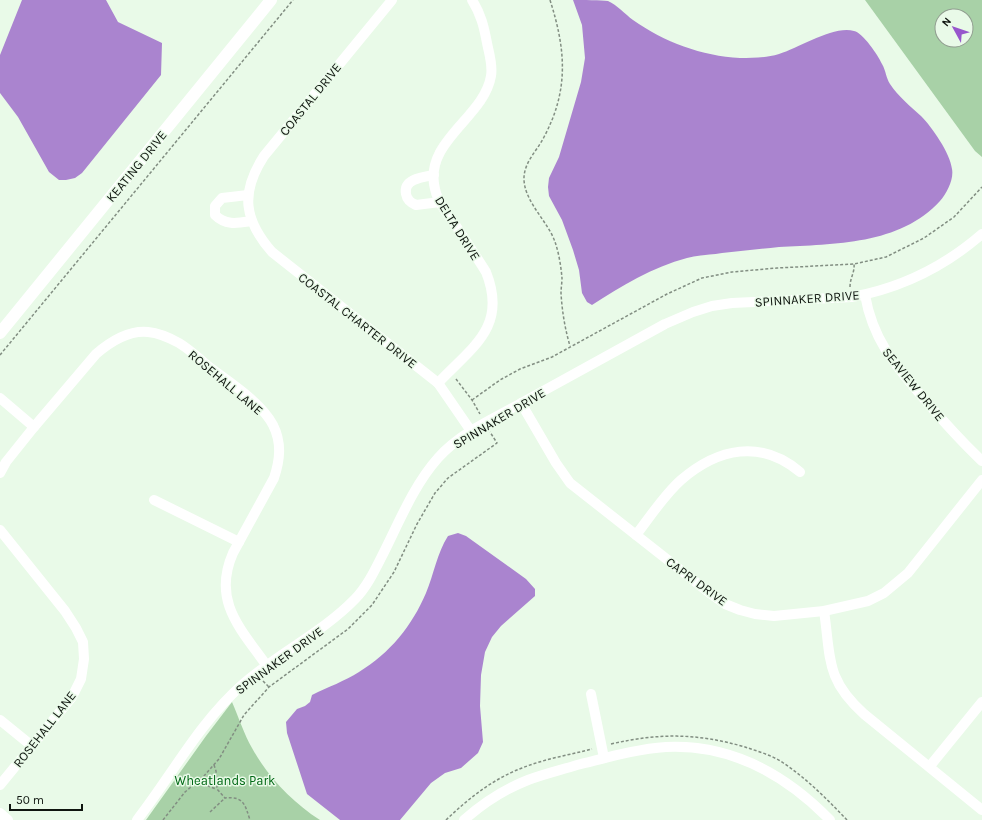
<svg xmlns="http://www.w3.org/2000/svg" width="982" height="820" font-family="Karla,sans-serif">
<style>
.green{fill:#a8d1a7;fill-rule:evenodd}
.water{fill:#aa84cf}
.lines{fill:none;stroke-linecap:round;stroke-linejoin:round}
.path{stroke:#828e82;stroke-width:1.5;stroke-dasharray:3 2;stroke-linecap:butt}
.minor{stroke:#fff;stroke-width:10}
.tertiary{stroke:#fff;stroke-width:12}
.labels{text-anchor:middle;stroke-width:3;stroke-linejoin:round;paint-order:stroke}
.street-label{font-size:13px;fill:#0f150f;stroke:#e9fae8}
.park-label{font-size:13px;fill:#016815;stroke:#e9fae8}
</style>
<rect width="100%" height="100%" fill="#e9fae8"/>
<!-- green -->
<g class="green">
<path d="M865 0H982V157L975 151ZM942 16H966V40H942Z"/>
<path d="M232 702C239 718 244 734 252 748 268 777 292 802 320 820H146L206 736Z"/>
</g>
<!-- water -->
<g class="water">
<path d="M22 0H106L118 22 162 43 161 75 82 173 75 178 66 180H59L49 172 18 117 0 93V55Z"/>
<path d="M573 0C582 0 602 0 608 1 617 5 625 14 633 20 664 42 702 56 740 58 753 58 766 58 779 54 799 48 834 25 854 31 863 33 878 55 882 64 886 71 886 78 890 84 898 96 910 106 921 116 932 127 950 153 952 169 954 179 947 193 940 201 900 245 834 244 779 247 760 249 741 251 722 253 710 255 698 255 687 258 653 267 621 286 592 305L587 302 582 293 579 270 573 250 562 220 549 196 548 187 549 178 559 157 581 82 585 58 582 25Z"/>
<path d="M458 533 466 536 526 579 535 589V596L501 626 492 637 485 652 481 675 480 706 483 742 478 753 461 768 445 773 431 783 400 820H340L307 794 287 733 286 722 297 709 305 706 310 702 312 695C328 687 345 681 359 672 390 653 412 626 426 593 434 574 437 553 448 536Z"/>
</g>
<g class="lines">
<!-- path -->
<g class="path">
<path d="M550 0C566 50 569 90 544 137 537 151 525 161 524 177 523 201 548 221 555 242 559 253 561 267 562 278 562 283 561 288 561 293 562 311 565 329 570 346"/>
<path d="M850 287C850 278 855 272 854 264"/>
<path d="M0 355 293 0"/>
<path d="M456 379 472 400 480 414"/>
<path d="M472 400 500 380 520 369 552 357 667 294 702 278 732 272 777 268 854 264 886 257 924 238 954 217 982 187"/>
<path d="M263 681 269 687"/>
<path d="M611 744C659 733 697 733 745 747 757 751 771 755 782 762 806 778 827 799 847 820"/>
<path d="M214 765 216 771 217 789 225 798C244 796 245 805 250 820"/>
<path d="M198 782 216 789"/>
<path d="M210 812 225 798"/>
<path d="M163 820 185 792 204 776 219 759 244 715 269 687 348 629 372 605 394 572 417 524 435 493 448 478 497 443 490 432"/>
<path d="M446 820C469 798 493 779 522 768 544 759 569 755 592 749"/>
</g>
<!-- minor -->
<g class="minor">
<path d="M392 0 264 156C240 193 244 220 272 252L438 383 471 431"/>
<path d="M434 175C423 177 403 179 406 194 407 200 411 203 416 205L440 202"/>
<path d="M248 195 222 198 215 206V215C226 226 238 223 252 221"/>
<path d="M865 295C873 341 896 366 925 400 943 421 962 442 982 461"/>
<path d="M438 383C472 347 508 327 486 272 476 256 466 241 456 226 448 215 438 203 435 189 423 141 484 118 491 76 493 65 489 53 487 43 484 27 481 14 472 0"/>
<path d="M0 398 34 427"/>
<path d="M521 403 556 463 570 483 711 594 725 604 740 610 755 614 774 616 824 611 868 601 884 593 908 573 982 480"/>
<path d="M0 473 6 462 34 427 96 354C110 342 128 330 148 332 158 333 170 338 179 343 189 349 199 358 208 366 229 382 261 402 273 425 282 443 280 460 274 478L233 553C212 601 240 628 267 666"/>
<path d="M154 500 239 542"/>
<path d="M0 530 65 611 76 628 83 642 84 659 81 679 72 697 0 785"/>
<path d="M636 535C650 517 664 495 681 480 718 448 761 439 800 472"/>
<path d="M824 611C831 658 825 679 864 714L982 810"/>
<path d="M591 694 604 758"/>
<path d="M0 720 32 746"/>
<path d="M930 766 982 702"/>
<path d="M0 813 8 820"/>
<path d="M137 820C172 775 199 723 242 685 278 653 322 633 355 599 366 588 374 572 381 558 398 525 413 486 438 458 461 432 495 418 525 401 572 375 619 349 665 324L693 312 712 306 732 303 852 297C901 288 944 267 982 234"/>
<path d="M464 820C482 804 505 789 528 780 544 774 561 770 577 765 606 758 636 749 666 747 731 744 786 775 830 820"/>
</g>
<!-- tertiary -->
<path class="tertiary" d="M0 333 271 0"/>
</g>
<g class="labels">
<!-- street labels -->
<g class="street-label">
<text transform="translate(310 99) rotate(-51)" y="5">COASTAL DRIVE</text>
<text transform="translate(136 166) rotate(-51)" y="5">KEATING DRIVE</text>
<text transform="translate(458 228) rotate(58)" y="5">DELTA DRIVE</text>
<text transform="translate(807 298) rotate(-4)" y="5">SPINNAKER DRIVE</text>
<text transform="translate(358 320) rotate(38)" y="5">COASTAL CHARTER DRIVE</text>
<text transform="translate(226 382) rotate(40)" y="5">ROSEHALL LANE</text>
<text transform="translate(914 384) rotate(51)" y="5">SEAVIEW DRIVE</text>
<text transform="translate(499 418) rotate(-31)" y="5">SPINNAKER DRIVE</text>
<text transform="translate(697 581) rotate(36)" y="5">CAPRI DRIVE</text>
<text transform="translate(279 660) rotate(-36)" y="5">SPINNAKER DRIVE</text>
<text transform="translate(44 729) rotate(-52)" y="5">ROSEHALL LANE</text>
</g>
<!-- park labels -->
<g class="park-label">
<text x="225" y="785">Wheatlands Park</text>
</g>
</g>
<!-- north arrow -->
<g transform="translate(954 28) rotate(310)"><circle r="19" fill="#e9fae8" stroke="#929e91"/>
<path d="M0-3L7 15L0 10L-7 15Z" fill="#9756cc"/>
<text y="-6" font-size="11" font-weight="bold" text-anchor="middle" fill="#0f150f">N</text>
</g>
<!-- scale -->
<path d="M10 804v6h72v-6" fill="none" stroke="#0f150f" stroke-width="2"/>
<text x="16" y="804" font-size="12" fill="#0f150f" stroke="#e9fae8" stroke-width="3" paint-order="stroke">50 m</text>
</svg>
